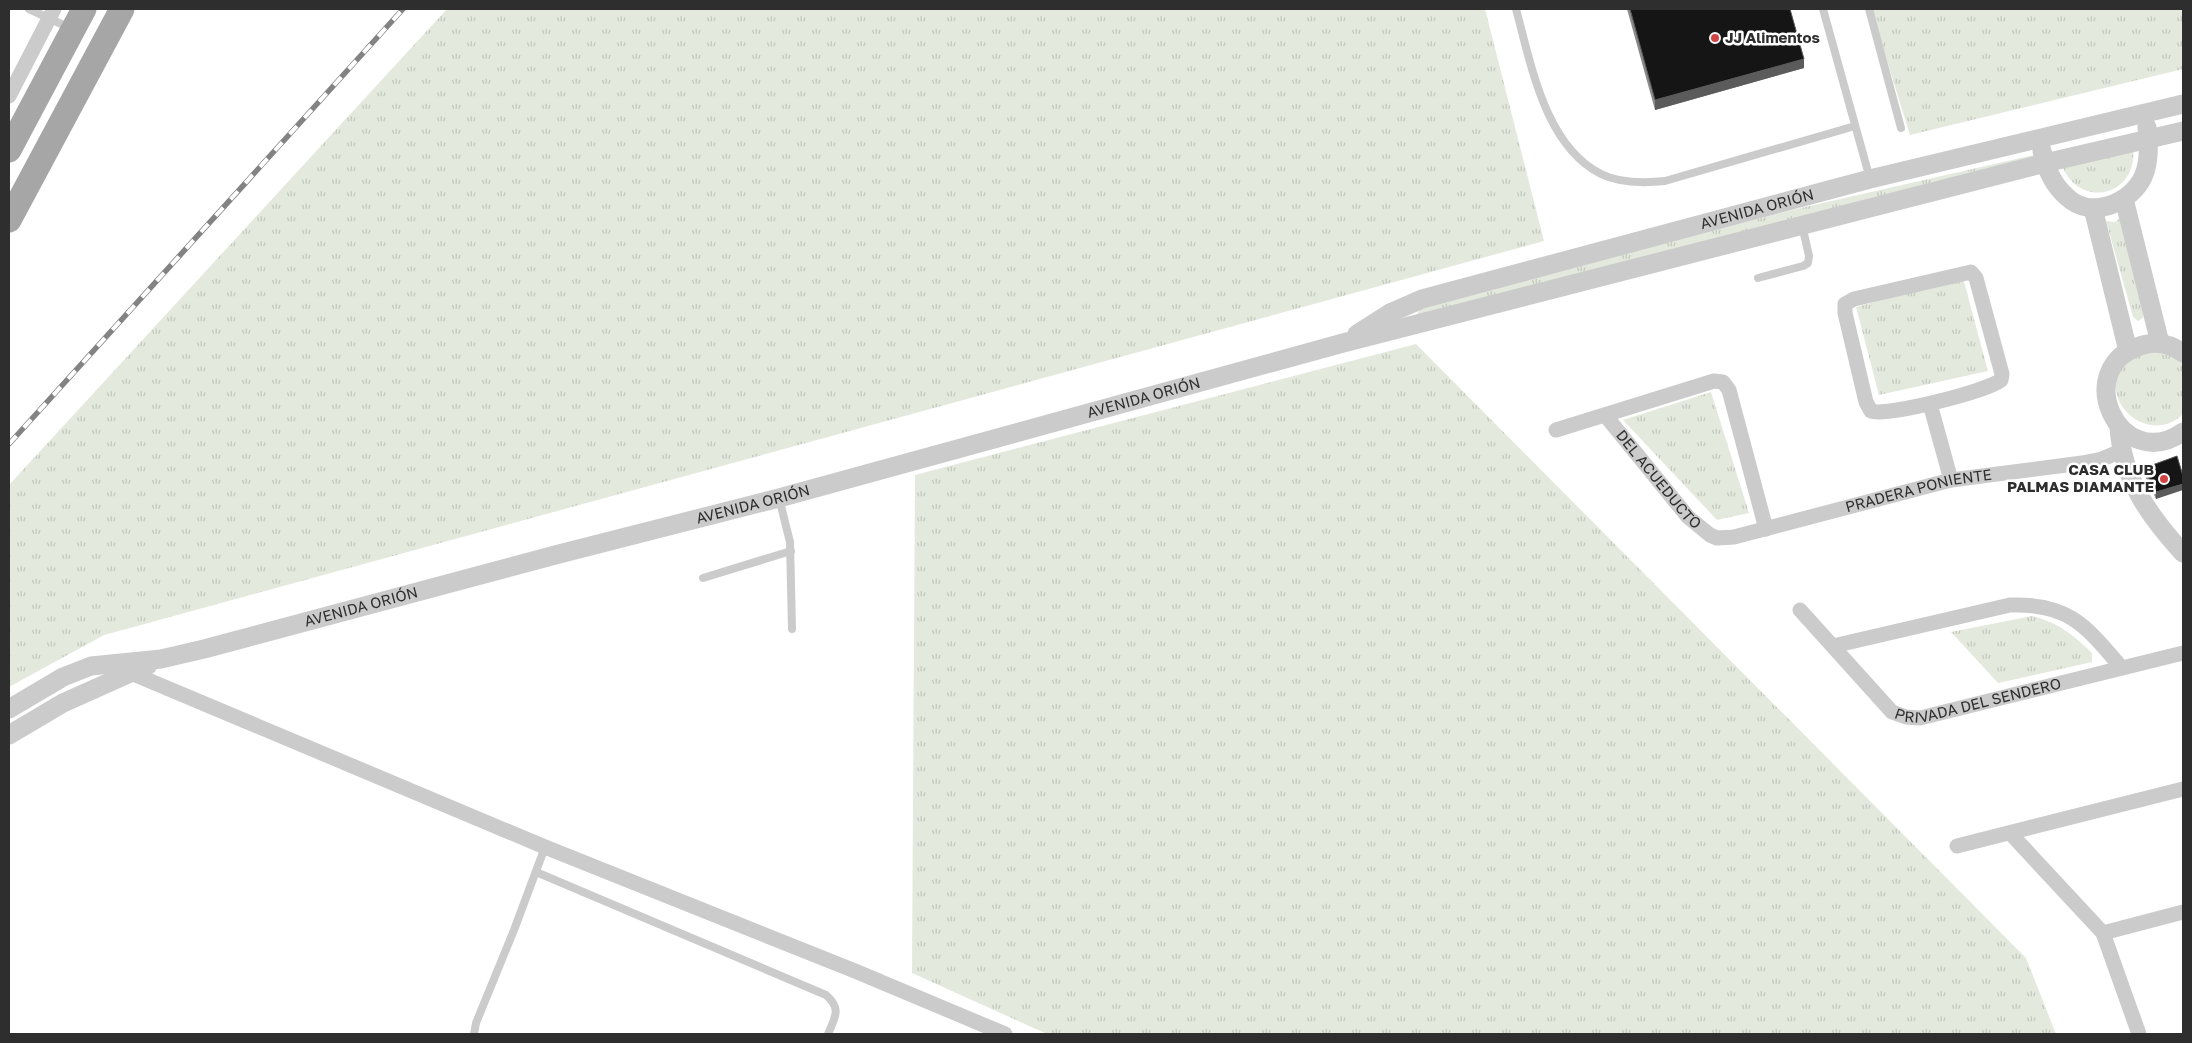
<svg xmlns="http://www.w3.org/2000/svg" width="2192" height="1043" font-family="'Golos Text',sans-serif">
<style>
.grass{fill:url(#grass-tufts)}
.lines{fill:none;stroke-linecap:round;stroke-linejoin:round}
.service{stroke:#cbcbcb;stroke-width:8}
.minor{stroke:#cbcbcb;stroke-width:15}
.tertiary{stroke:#cbcbcb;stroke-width:19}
.primary{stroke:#a6a6a6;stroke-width:25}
.rail-casing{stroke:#838383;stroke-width:5.5}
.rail{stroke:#fff;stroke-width:4;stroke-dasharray:11;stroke-linecap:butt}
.wall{fill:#8a8a8a}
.shaded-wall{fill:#5b5b5b}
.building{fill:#151515;stroke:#5b5b5b}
.poi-dot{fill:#d14444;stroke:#fff;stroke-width:2}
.labels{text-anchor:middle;stroke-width:5;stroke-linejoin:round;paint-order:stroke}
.poi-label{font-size:15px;font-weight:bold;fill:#2e2e2e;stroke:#fff;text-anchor:start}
.street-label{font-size:15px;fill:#2e2e2e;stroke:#fff}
</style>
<defs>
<pattern id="grass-tufts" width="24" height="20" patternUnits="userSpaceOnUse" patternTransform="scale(1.25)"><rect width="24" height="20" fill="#e3e9dd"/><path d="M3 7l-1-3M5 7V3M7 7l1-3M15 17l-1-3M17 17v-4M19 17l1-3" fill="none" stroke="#c3c8be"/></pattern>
</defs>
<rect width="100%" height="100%" fill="#fff"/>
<!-- grass -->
<g class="grass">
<path d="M447 9H1485L1544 241 104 635 9 687V485Z"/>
<path d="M1871 9H2183V69L1910 135Z"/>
<path d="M2133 147C2139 195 2081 211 2062 166Z"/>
<path d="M2034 155 2036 163 1415 320 1419 310 1443 302 1792 210Z"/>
<path d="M2122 217 2143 314V318L2138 321 2133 317 2106 221 2115 222Z"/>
<path d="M1963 278 1988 371 1879 395 1856 307Z"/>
<path d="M1416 344 2026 958 2056 1034H1047L912 973 915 475Z"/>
<path d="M2150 348 2183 359V414C2149 448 2095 399 2124 364 2130 358 2143 353 2150 348Z"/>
<path d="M1711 392 1749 513 1717 520 1623 420Z"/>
<path d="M2032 616C2059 623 2072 634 2092 653V662L1998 683 1951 632Z"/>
</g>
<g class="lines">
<!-- service -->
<g class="service">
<path d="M29 9 70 28"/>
<path d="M1516 9C1531 64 1545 146 1601 174 1619 183 1645 183 1665 181L1855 126"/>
<path d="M1823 9 1870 179"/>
<path d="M1869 9 1901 128"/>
<path d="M1758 278 1803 266 1808 263 1809 256 1802 225"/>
<path d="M779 498 790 542 792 629"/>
<path d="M703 578 791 551"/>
<path d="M536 872 826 995C842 1009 835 1017 828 1034"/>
<path d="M474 1034 476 1023 514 930 545 847"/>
</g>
<!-- minor -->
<g class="minor">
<path d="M9 96 54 9"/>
<path d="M1971 272 1976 278 2002 374 2001 380C1987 391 1886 417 1871 411L1866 402 1845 313V304L1854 299Z"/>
<path d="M1930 404 1951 480"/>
<path id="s1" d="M1605 415 1688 517 1710 535 1717 538 1734 537 1951 480 2082 463 2102 459 2121 451"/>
<path d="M1556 430 1714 381 1723 382 1729 390 1766 529"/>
<path id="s2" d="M1800 610 1892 712 1906 717 1920 718 2183 653"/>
<path d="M1833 646 2010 605C2069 603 2086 626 2121 667"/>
<path d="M124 670 545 847 855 971 1005 1034"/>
<path d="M2010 833 2103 933 2139 1034"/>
<path d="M1957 846 2183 789"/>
<path d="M2103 933 2183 912"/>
</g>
<!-- tertiary -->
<g class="tertiary">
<path d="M2042 151C2046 169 2053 185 2067 197 2091 220 2131 203 2143 177 2150 162 2149 143 2147 127"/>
<path d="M2124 199 2160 343"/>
<path d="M2093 208 2128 351"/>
<path id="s3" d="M1357 334 1390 313 1422 299 1870 179 2183 104"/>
<path d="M2183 353C2171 344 2157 341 2143 345 2069 366 2119 476 2183 432"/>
<path d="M2119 427C2122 478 2149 516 2183 553"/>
<path id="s4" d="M9 709 63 677 91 666 161 659 204 649 559 554 779 498 1343 343 2045 163 2183 131"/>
<path d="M9 735 63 703 148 665"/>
</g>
<!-- primary -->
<g class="primary">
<path d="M9 150 84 9"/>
<path d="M9 220 122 9"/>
</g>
<!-- rail casing -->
<g class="rail-casing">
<path id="rail" d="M9 444 403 9"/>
</g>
<!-- rail -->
<use href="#rail" class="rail"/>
</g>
<!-- wall -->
<g class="wall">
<path d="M1627 9H1790L1804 68 1655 110Z"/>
<path d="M2144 468 2183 476 2156 499 2144 474Z"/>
</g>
<!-- shaded-wall -->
<g class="shaded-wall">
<path d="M1804 59V68L1655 110V100Z"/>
<path d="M2183 484V490L2156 499V492Z"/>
</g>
<!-- building -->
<g class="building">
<path d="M1630 9H1790L1804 59 1655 100Z"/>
<path d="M2177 456 2183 476V484L2156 492 2144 468Z"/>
</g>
<!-- markers -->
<g class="poi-dot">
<circle cx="1715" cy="38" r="5"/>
<circle cx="2164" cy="479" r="5"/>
</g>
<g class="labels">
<!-- poi labels -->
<g class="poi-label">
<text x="1725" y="43">JJ Alimentos</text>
<text x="2154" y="475" text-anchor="end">CASA CLUB<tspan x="2154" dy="17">PALMAS DIAMANTE</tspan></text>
</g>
<!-- street labels -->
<g class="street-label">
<text dy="5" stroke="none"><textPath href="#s3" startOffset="421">AVENIDA ORIÓN</textPath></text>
<text dy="5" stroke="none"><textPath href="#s4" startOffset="1180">AVENIDA ORIÓN</textPath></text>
<text dy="5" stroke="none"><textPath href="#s1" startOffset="84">DEL ACUEDUCTO</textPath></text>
<text dy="5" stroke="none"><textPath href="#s1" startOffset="375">PRADERA PONIENTE</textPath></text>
<text dy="5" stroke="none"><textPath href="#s4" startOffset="775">AVENIDA ORIÓN</textPath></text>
<text dy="5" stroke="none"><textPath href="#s4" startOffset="370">AVENIDA ORIÓN</textPath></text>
<text dy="5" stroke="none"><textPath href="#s2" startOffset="226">PRIVADA DEL SENDERO</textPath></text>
</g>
</g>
<!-- border -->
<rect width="2192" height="1043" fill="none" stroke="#2e2e2e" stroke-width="20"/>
</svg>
